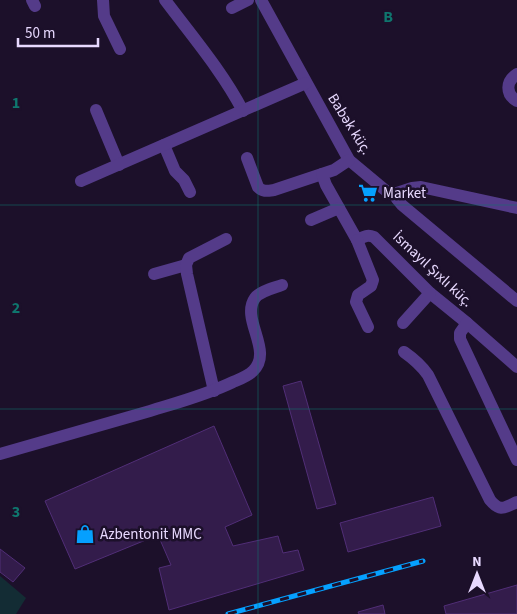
<svg xmlns="http://www.w3.org/2000/svg" width="517" height="614" font-family="'Source Sans 3',sans-serif">
<style>
.green{fill:#132c34}
.building{fill:#331c4b;stroke:#512e77}
.lines{fill:none;stroke-linecap:round;stroke-linejoin:round}
.minor{stroke:#543b89;stroke-width:12}
.rail-casing{stroke:#05a0ff;stroke-width:5}
.rail{stroke:#1c102a;stroke-width:3;stroke-dasharray:9;stroke-linecap:butt}
.grid{fill:none;stroke:#0f766e;stroke-width:1;stroke-opacity:0.55}
.labels{text-anchor:middle;stroke-width:5;stroke-linejoin:round;paint-order:stroke}
.street-label{font-size:15px;fill:#e8d9ff;stroke:#1c102a}
.poi-label{font-size:15px;fill:#e8d9ff;stroke:#1c102a;text-anchor:start}
.grid-label{font-size:16px;text-anchor:middle;font-weight:bold;fill:#0f766e;stroke:#1c102a;stroke-width:5;stroke-linejoin:round;paint-order:stroke}
</style>
<rect width="100%" height="100%" fill="#1c102a"/>
<!-- green -->
<path class="green" d="M0 576 26 598 16 614H0Z"/>
<!-- building -->
<g class="building">
<path d="M301 381 336 504 317 509 283 386Z"/>
<path d="M214 426 252 515 225 527 233 546 278 536 283 553 298 550 304 570 169 610 159 568 171 565 158 535 75 569 45 501Z"/>
<path d="M433 497 441 526 348 552 340 523Z"/>
<path d="M0 549 25 568 13 582 0 572Z"/>
<path d="M517 585V614H446L444 606Z"/>
<path d="M383 605 385 614H359L358 612Z"/>
</g>
<g class="lines">
<!-- minor -->
<g class="minor">
<path d="M32 0 35 6"/>
<path d="M103 0 104 16 120 49"/>
<path d="M165 0C192 36 222 71 243 111"/>
<path d="M261 0 349 160 385 190 389 193 394 194 412 188 421 187 517 208"/>
<path d="M232 8 248 0"/>
<path d="M517 74C506 81 505 94 517 101"/>
<path d="M96 110 119 165"/>
<path d="M164 145 175 171 184 180 190 192"/>
<path d="M247 158 258 187C263 192 267 191 274 190L322 174"/>
<path d="M349 160 334 170 322 174 326 185 357 240C363 237 367 234 374 237L430 293 467 323 517 367"/>
<path d="M81 181 306 83"/>
<path d="M394 194 397 199 402 205 517 301"/>
<path d="M311 220 339 208"/>
<path d="M357 240 373 280 371 286 358 295 356 302 368 327"/>
<path d="M154 274 186 265"/>
<path d="M403 323 430 293"/>
<path d="M467 323 460 333V339L517 460"/>
<path d="M404 352C414 359 421 365 428 375L490 500C500 512 504 508 517 502"/>
<path d="M214 391 187 274 186 265 189 258 226 239"/>
<path d="M0 454C50 440 100 425 150 411 179 402 206 395 233 382 240 379 248 376 253 371 274 351 240 319 255 298 260 291 274 288 282 285"/>
</g>
<!-- rail casing -->
<g class="rail-casing">
<path id="rail" d="M228 614 423 561"/>
</g>
<!-- rail -->
<use href="#rail" class="rail"/>
</g>
<!-- grid -->
<path class="grid" d="M258 0V614M0 205H517M0 409H517"/>
<!-- icons -->
<defs>
<g id="supermarket-bare" transform="scale(1.5)"><path d="M-6-5.5h2.5l.6 2H6L4.5 2H-2.5L-4.4-4H-6ZM-1.5 3.2a1.3 1.3 0 1 0 .1 0ZM3 3.2a1.3 1.3 0 1 0 .1 0Z" fill="#05a0ff" stroke="#1c102a" stroke-width="2.5" paint-order="stroke"/></g>
<g id="shop-bare" transform="scale(1.5)"><path d="M-5-2.5h2.3a2.7 3.5 0 0 1 5.4 0H5L5.5 6h-11ZM-1.5-2.5h3a1.5 2.3 0 0 0-3 0Z" fill="#05a0ff" stroke="#1c102a" stroke-width="2.5" paint-order="stroke"/></g>
</defs>
<g fill-rule="evenodd">
<use href="#supermarket-bare" x="368" y="193"/>
<use href="#shop-bare" x="85" y="534"/>
</g>
<g class="labels">
<!-- street labels -->
<g class="street-label">
<text transform="translate(350 124) rotate(58)" y="5">Babək küç.</text>
<text transform="translate(433 269) rotate(43)" y="5">İsmayıl Şıxlı küç.</text>
</g>
<!-- poi labels -->
<g class="poi-label">
<text x="383" y="198">Market</text>
<text x="100" y="539">Azbentonit MMC</text>
</g>
</g>
<g class="grid-label">
<text x="388" y="22">B</text>
<text x="16" y="108">1</text>
<text x="16" y="313">2</text>
<text x="16" y="517">3</text>
</g>
<!-- north arrow -->
<g transform="translate(477 574)" stroke="#1c102a" stroke-width="4" paint-order="stroke">
<path d="M0-4L9 19L0 12L-9 19Z" fill="#e8d9ff"/>
<text y="-8" font-size="14" font-weight="bold" text-anchor="middle" fill="#e8d9ff">N</text>
</g>
<!-- scale -->
<path d="M18 38v8h80v-8" fill="none" stroke="#e8d9ff" stroke-width="2.5"/>
<text x="25" y="38" font-size="15" fill="#e8d9ff" stroke="#1c102a" stroke-width="4" paint-order="stroke">50 m</text>
</svg>
